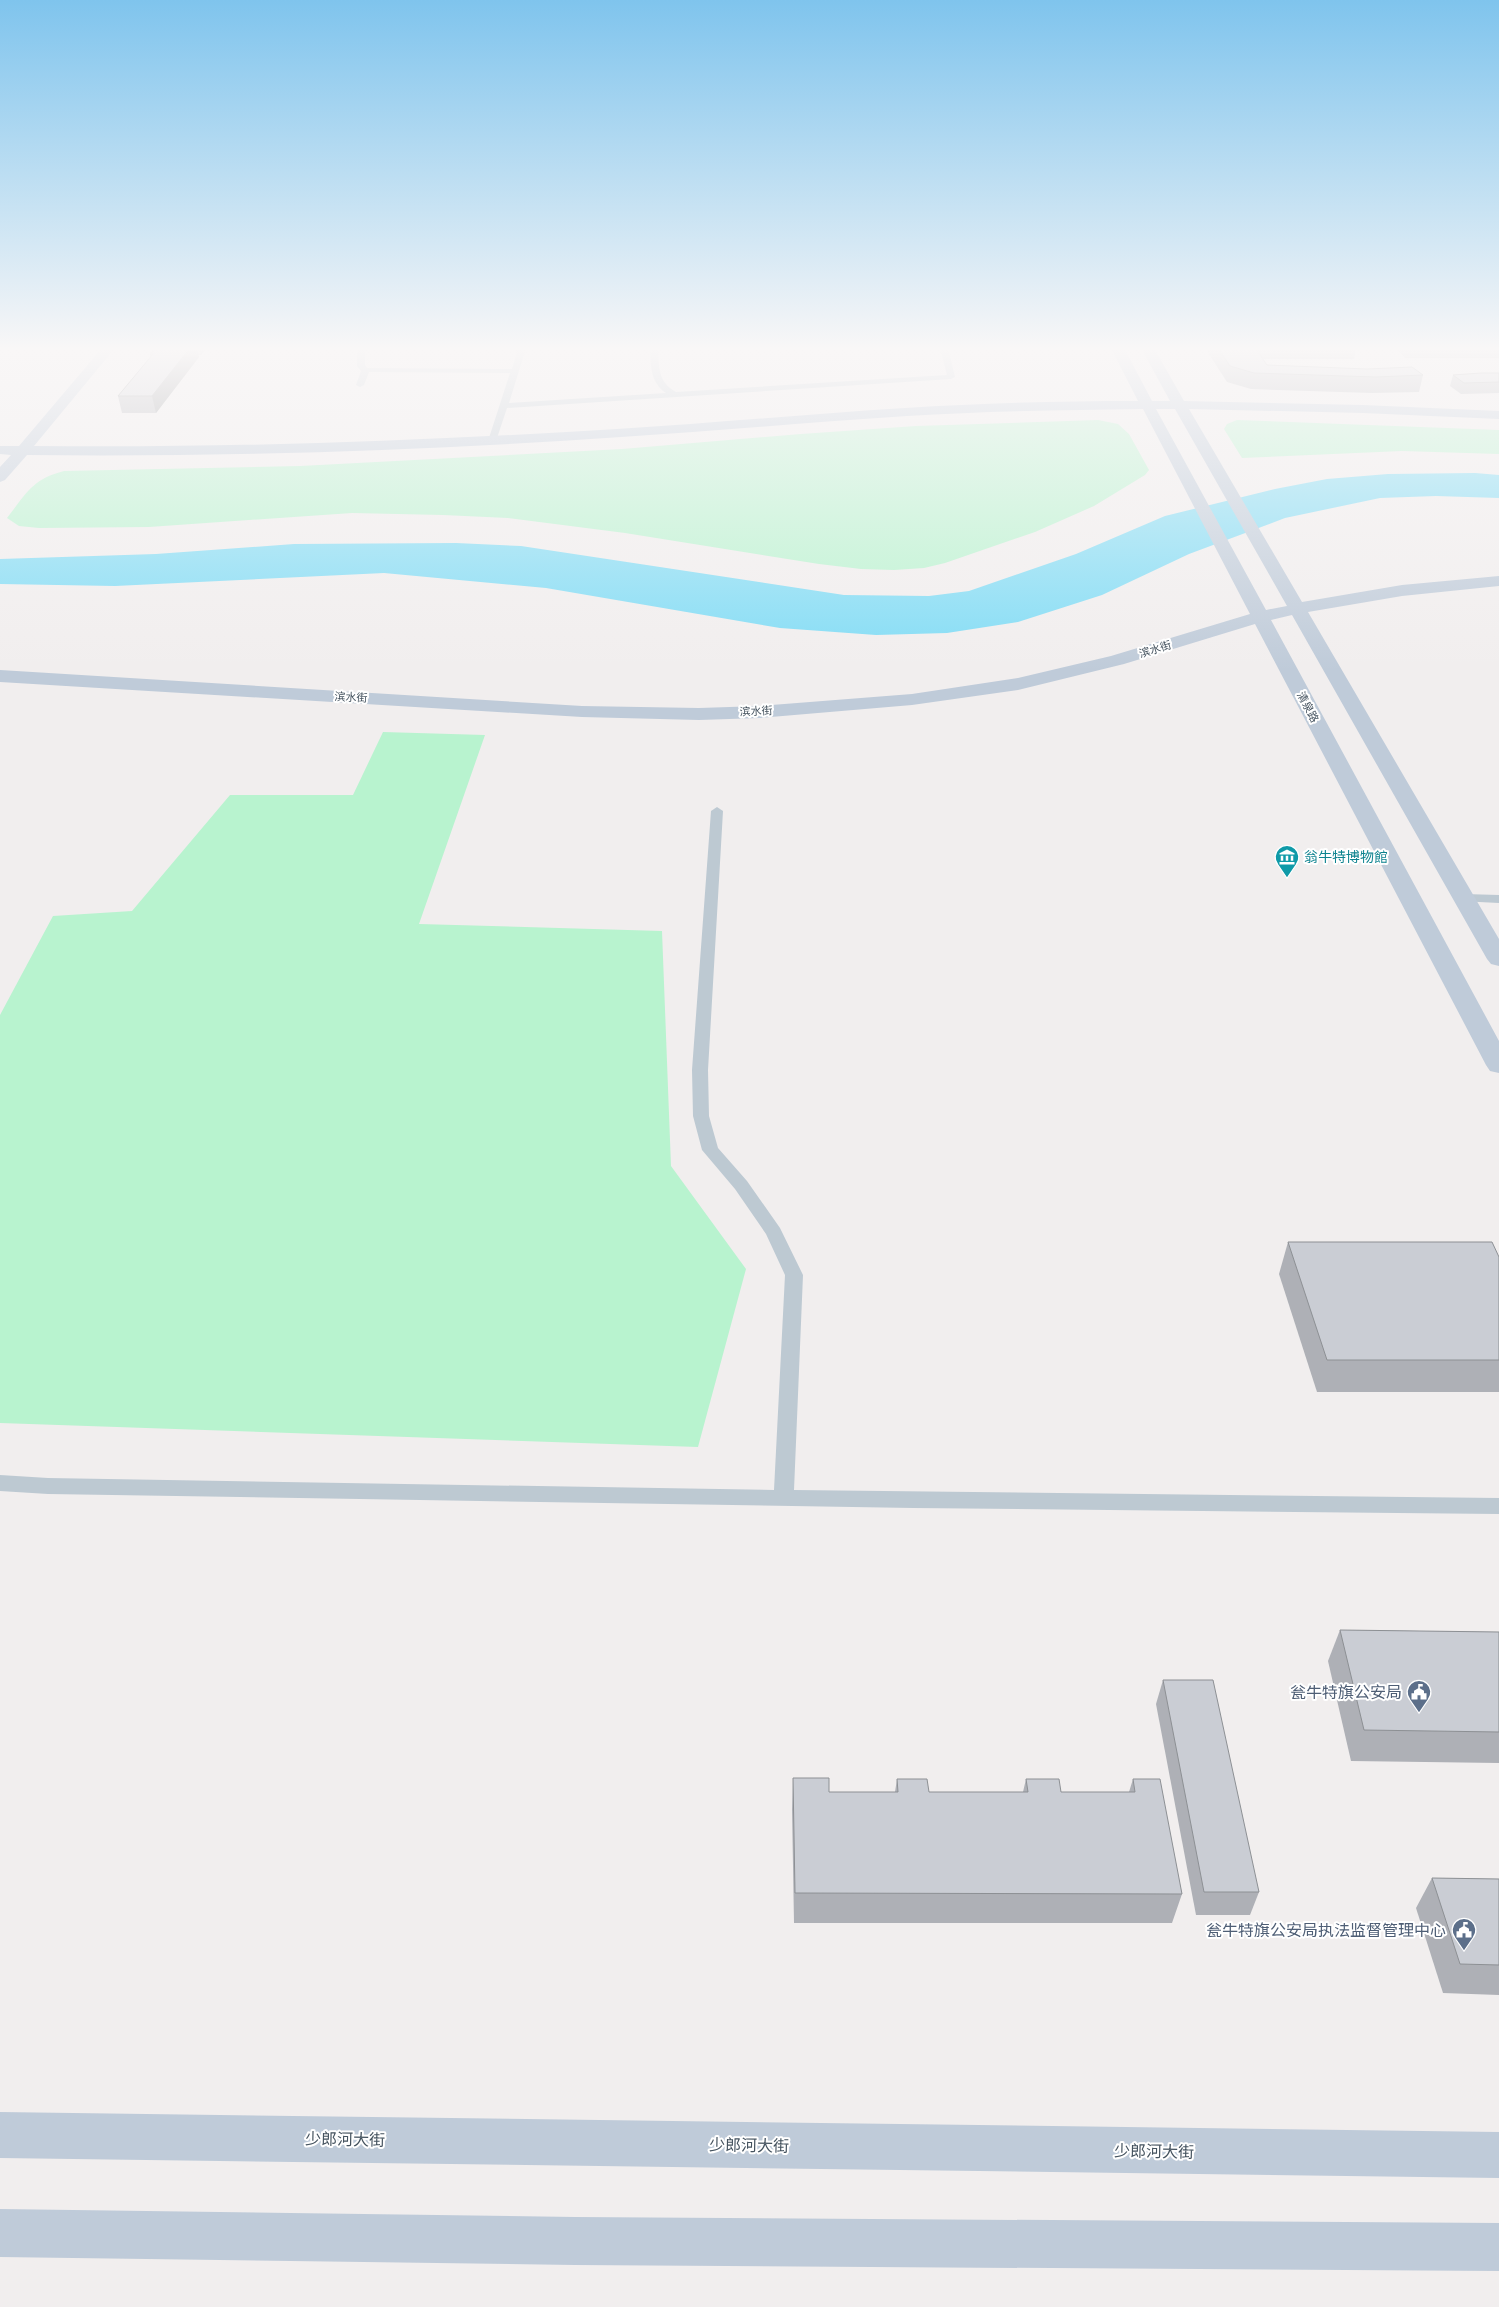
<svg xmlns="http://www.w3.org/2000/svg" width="1499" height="2307" font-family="'Fira Sans Condensed','Noto Sans SC',sans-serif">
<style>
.green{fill:#b8f3cf}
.water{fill:#81dcf5}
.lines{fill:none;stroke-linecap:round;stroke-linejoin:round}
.lane{fill:#bdc9d2;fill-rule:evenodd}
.secondary{fill:#bfcbd9;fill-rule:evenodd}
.wall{fill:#aeb0b6}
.shaded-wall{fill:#8d9094}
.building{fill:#cacdd4;stroke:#8d9094}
.labels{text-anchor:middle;stroke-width:4;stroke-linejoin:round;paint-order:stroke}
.far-street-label{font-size:11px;fill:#44525e;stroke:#fff}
.culture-label{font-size:14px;fill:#0d838f;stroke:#fff;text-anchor:start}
.near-service-label{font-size:16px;fill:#4e5e75;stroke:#fff;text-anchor:end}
.near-street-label{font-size:16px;fill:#44525e;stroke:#fff}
</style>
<rect width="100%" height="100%" fill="#f1eeee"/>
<!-- green -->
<g class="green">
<path d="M1098 420 1118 424 1129 434 1149 470 1145 475 1094 506 1035 532 945 563 924 568 894 570 861 569 819 564 625 533 508 518 443 515 352 513 149 527 39 528 19 526 7 518C26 494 32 479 64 471L300 466 622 449 801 434 916 426Z"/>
<path d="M1237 420 1499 430V454L1402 451 1242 458 1224 429 1227 424Z"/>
<path d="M383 732 485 735 419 924 662 931 671 1166 746 1269 698 1447 0 1423V1015L53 916 132 911 230 795H353Z"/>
</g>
<!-- water -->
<path class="water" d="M1475 473 1499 475V498L1436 496 1380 498 1285 518 1189 554 1102 595 1018 622 947 633 876 635 780 628 546 588 384 573 115 586 0 584V559L156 554 294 544 456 543 521 546 844 595 929 596 969 591 1076 554 1165 516 1275 489 1327 479 1388 474Z"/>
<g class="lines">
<!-- lane -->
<g class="lane">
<path d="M357 348H365V365L367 368 512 369 518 348H526L509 403 666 393C650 382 651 366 650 348H658C659 368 658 382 676 392L947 375 940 348H948L955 377 951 379 507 408 496 441 492 444 488 441 510 373 369 372 364 385 360 387 356 385 361 371 357 366Z"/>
<path d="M717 807 723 811 708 1070 709 1116 718 1148 747 1181 780 1228 803 1275 794 1490 1499 1498V1514L913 1508 48 1494 0 1491V1475L48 1478 774 1490 785 1275 766 1234 735 1189 702 1150 693 1116 692 1070 711 811Z"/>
<path d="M1464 894 1499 895V903L1459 901 1457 898Z"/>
</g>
<!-- secondary -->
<g class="secondary">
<path d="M102 348H115L34 446C229 448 423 441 617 429 713 423 809 414 905 408 983 403 1060 401 1138 401L1111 348H1124L1152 401H1170L1141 348H1154L1184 401 1363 405 1499 411V419L1363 413 1189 409 1302 602 1402 585 1499 576V586L1402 596 1308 612 1499 939V966L1491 964 1487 959 1292 615 1271 620 1499 1041V1073L1490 1071 1486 1065 1255 624 1124 664 1018 690 912 705 760 718 699 720 582 717 0 682V670L582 706 699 708 760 706 912 694 1018 678 1111 656 1250 614 1143 409C1064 410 985 411 907 416 812 422 717 431 621 437 423 451 225 457 27 455L5 480 0 482V467L11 455 0 454V446H19ZM1156 409H1175L1287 606 1266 610Z"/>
<path d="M0 2112 1499 2132V2178L0 2158Z"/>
<path d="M0 2209 575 2217 1499 2223V2271L575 2265 0 2257Z"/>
</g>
</g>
<!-- wall -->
<g class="wall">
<path d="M155 348H206L201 355H198L199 357 156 413H122L118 396 151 357 150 354Z"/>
<path d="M1205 348H1356L1354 359H1263L1267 365 1423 375 1419 392 1372 393 1251 389 1227 382Z"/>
<path d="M1398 348H1499V358H1405L1398 350Z"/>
<path d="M1499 373V393L1461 394 1450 386 1453 375Z"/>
<path d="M1288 1242 1499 1257V1392H1317L1279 1274Z"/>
<path d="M1340 1630 1499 1632V1763L1351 1761 1328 1661Z"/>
<path d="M1163 1680 1259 1892 1250 1915H1196L1156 1704Z"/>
<path d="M793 1778 829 1792H895L897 1779 929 1792H1023L1026 1779 1061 1792H1129L1133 1779 1182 1894 1172 1923H794L792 1809Z"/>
<path d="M1432 1878 1499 1879V1995L1443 1993 1416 1908Z"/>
</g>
<!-- shaded-wall -->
<g class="shaded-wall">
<path d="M190 348H197L199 357 156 413 152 396Z"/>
<path d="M200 348H206L201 355Z"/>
</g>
<!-- building -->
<g class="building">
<path d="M155 348H190L152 396H118L153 354H150Z"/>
<path d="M1218 348H1255L1267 365 1367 369 1412 367 1423 375 1376 377 1254 373 1230 366Z"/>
<path d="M1481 373H1499V382L1464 383 1453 375Z"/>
<path d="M1288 1242H1492L1499 1257V1360H1327Z"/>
<path d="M1340 1630 1499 1632V1732L1364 1730Z"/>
<path d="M1163 1680H1213L1259 1892H1204Z"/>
<path d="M793 1778H829V1792H898L897 1779H927L929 1792H1028L1026 1779H1059L1061 1792H1135L1133 1779H1160L1182 1894 795 1893Z"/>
<path d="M1432 1878 1499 1879V1965L1460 1964Z"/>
</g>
<!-- sky -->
<linearGradient id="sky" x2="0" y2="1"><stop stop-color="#7fc4ed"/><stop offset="0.52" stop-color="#f9f7f7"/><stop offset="1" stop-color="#f9f7f7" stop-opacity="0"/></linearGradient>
<rect width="1499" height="671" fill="url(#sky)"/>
<!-- icons -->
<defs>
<g id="museum-pin" transform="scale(1.25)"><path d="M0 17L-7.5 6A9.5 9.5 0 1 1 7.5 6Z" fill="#0f9aa8" stroke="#fff"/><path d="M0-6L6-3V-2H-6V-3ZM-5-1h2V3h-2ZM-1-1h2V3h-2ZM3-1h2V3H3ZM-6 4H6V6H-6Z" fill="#fff"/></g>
<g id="civic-pin" transform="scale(1.25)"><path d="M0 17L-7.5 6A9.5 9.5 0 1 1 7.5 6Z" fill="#5c6f8a" stroke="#fff"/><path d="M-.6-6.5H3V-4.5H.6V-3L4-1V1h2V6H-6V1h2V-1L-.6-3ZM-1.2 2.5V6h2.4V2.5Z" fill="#fff"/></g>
</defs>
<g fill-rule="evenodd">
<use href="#museum-pin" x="1287" y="857"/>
<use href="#civic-pin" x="1419" y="1692"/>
<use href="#civic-pin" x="1464" y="1930"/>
</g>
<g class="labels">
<!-- far-street labels -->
<g class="far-street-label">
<text transform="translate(1155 649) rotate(-17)" y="4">滨水街</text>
<text transform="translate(351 697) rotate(3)" y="4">滨水街</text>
<text transform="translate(1308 707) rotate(62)" y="4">清泉路</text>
<text transform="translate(756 711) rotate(-3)" y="4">滨水街</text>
</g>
<!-- culture labels -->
<g class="culture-label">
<text x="1304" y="862">翁牛特博物館</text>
</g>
<!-- near-service labels -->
<g class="near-service-label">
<text x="1402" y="1698">瓮牛特旗公安局</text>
<text x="1446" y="1936">瓮牛特旗公安局执法监督管理中心</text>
</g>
<!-- near-street labels -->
<g class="near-street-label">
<text transform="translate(345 2139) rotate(1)" y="6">少郎河大街</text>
<text transform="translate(749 2145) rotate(1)" y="6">少郎河大街</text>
<text transform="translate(1154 2151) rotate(1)" y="6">少郎河大街</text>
</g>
</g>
</svg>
